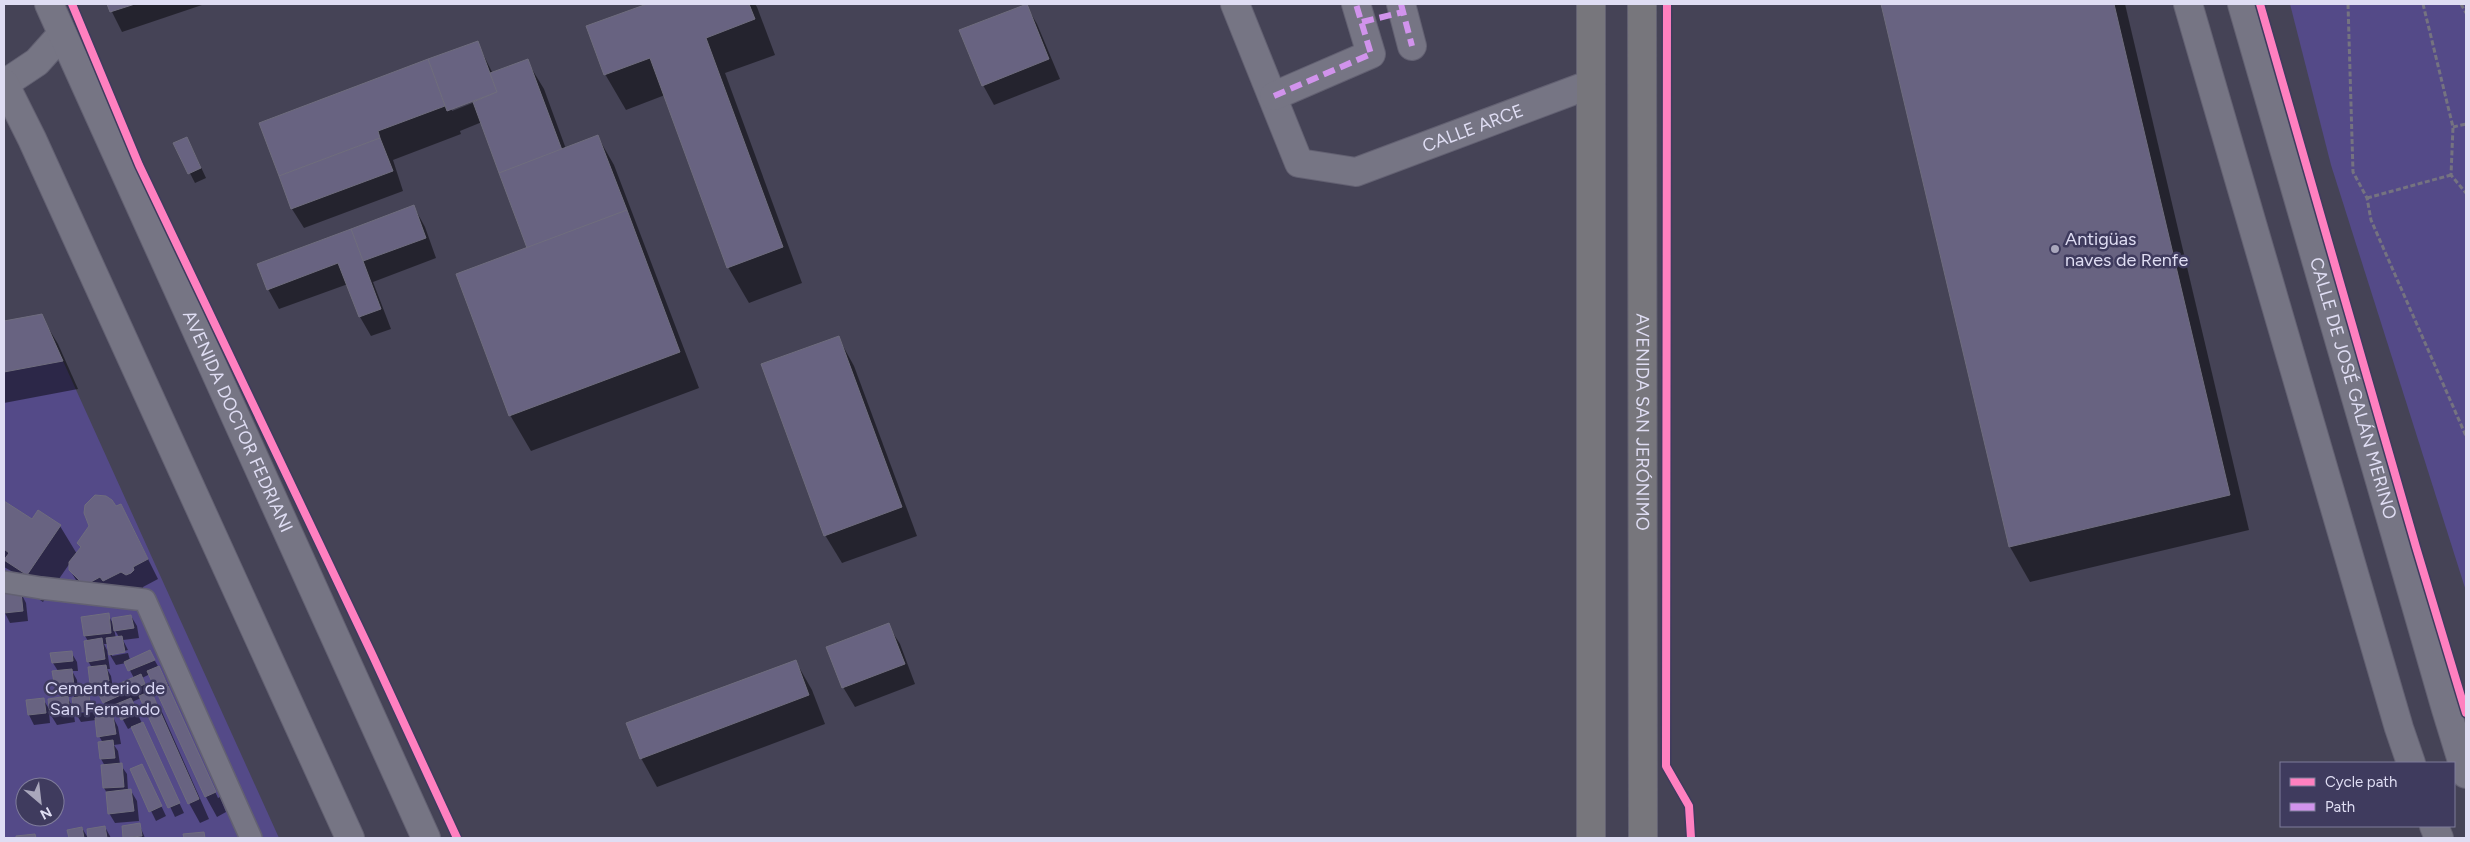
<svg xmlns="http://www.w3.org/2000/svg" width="2470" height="842" font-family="Figtree,sans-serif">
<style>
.green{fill:#544a88;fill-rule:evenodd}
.shadow{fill:#0007;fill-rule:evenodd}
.building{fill:#686381;stroke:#6f6d7e}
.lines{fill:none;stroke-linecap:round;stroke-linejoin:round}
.lane-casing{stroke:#636172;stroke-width:24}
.street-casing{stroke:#636172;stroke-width:30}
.secondary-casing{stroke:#636172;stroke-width:30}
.primary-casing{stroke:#636172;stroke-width:30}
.path{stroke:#757380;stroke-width:3;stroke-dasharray:5 2.5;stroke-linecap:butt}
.lane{stroke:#767584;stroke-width:21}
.street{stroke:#767584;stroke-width:28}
.secondary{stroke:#767584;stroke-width:28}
.primary{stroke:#77767c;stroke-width:28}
.quiet{stroke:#d193ec;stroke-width:6;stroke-dasharray:12 6;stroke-linecap:butt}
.cycleway-casing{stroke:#3f3b5e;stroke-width:11}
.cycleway{stroke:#ff80c0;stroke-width:8}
.poi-dot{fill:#a9a7bc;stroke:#3f3b5e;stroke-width:2}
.labels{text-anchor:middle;stroke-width:5;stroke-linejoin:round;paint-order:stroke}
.street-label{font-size:18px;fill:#dfddf3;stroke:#3f3b5e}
.poi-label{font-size:18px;fill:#dfddf3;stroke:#3f3b5e;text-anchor:start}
.park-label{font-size:18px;fill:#d9d7f4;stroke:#3f3b5e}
</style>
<rect width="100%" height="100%" fill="#454356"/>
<!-- green -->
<g class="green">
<path d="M2290 4H2466V591L2331 165Z"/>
<path d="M42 314 63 361 279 838H4V321ZM25 787H55V817H25Z"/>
</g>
<!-- shadow -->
<g class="shadow">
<path d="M108 4H201L202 5 122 32Z"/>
<path d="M651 4H755L757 7 775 55 725 73 802 283 749 303 728 267 665 95 626 110 605 74 588 27Z"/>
<path d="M1882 4H2125L2249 530 2030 582 2010 547Z"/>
<path d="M1026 5 1037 24 1060 79 994 105 983 85Z"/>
<path d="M477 42 493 74 527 61 544 89 566 149 598 137 614 165 699 388 531 451 510 415 529 248 482 122 460 131 461 134 393 160 403 191 304 228 292 209 260 123ZM502 89 503 91 452 111V108Z"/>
<path d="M175 144 192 148 206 178 195 183Z"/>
<path d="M414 207 425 227 436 258 373 282 391 329 371 336 360 317 348 284 279 309 268 289Z"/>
<path d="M41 316 58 344 78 389 4 403V322Z"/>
<path d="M838 337 854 366 917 536 842 563 825 535Z"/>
<path d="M4 502 33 521 60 526 77 554 82 549 78 543 121 505 158 579 143 587 144 591 82 590 70 570V563L43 602 22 588 13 572 4 567Z"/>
<path d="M21 593 26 603 28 621 10 623 5 613 4 595Z"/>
<path d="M108 615 114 625 131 616 137 626 139 638 123 640 128 650 112 654V656L128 653 130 660 150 652 169 686H167L218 798 220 797 226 812 217 817 206 797 150 674 142 678 162 712 209 819 200 823 189 803 141 698 132 702 184 813 175 817 132 727 128 729 117 709 109 712 99 693H97L91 683 92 668 88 661V641L85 636ZM114 629 119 637 116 638ZM104 644H108L109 654ZM107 650 116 665 126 663 134 678 113 688 111 676 107 669H110Z"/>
<path d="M888 625 900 644 915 684 855 707 843 687Z"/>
<path d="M71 652 77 662 78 671H72L77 680 79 698 88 697 94 707V709L78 711V713L95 712V720L113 717 118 727 121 744 114 745 118 751 120 764 127 774 128 791H131L137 801 139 821 115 823 109 813 107 793 104 788 103 766H105L101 759 103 743 99 736 96 720 81 722 73 709 75 722 57 725 49 712 50 723 34 725 29 715 27 701 43 699 51 712 62 698 56 688 58 671 53 663ZM74 696 75 711 67 697Z"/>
<path d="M796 662 812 690 825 724 657 787 641 758Z"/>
<path d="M142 765 166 816 156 821 131 770Z"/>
<path d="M139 824 145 838H124L123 827Z"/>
<path d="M105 827 111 838H89L88 830Z"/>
<path d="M82 828 88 838H70L69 831Z"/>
</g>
<!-- building -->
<g class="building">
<path d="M107 4H135L110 12Z"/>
<path d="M647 4H749L755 19 706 38 783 247 727 268 650 58 604 75 586 26Z"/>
<path d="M1027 4 1049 59 982 86 959 30Z"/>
<path d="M1881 4H2114L2230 495 2009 547Z"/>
<path d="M478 41 497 92 447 111 428 59Z"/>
<path d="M428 59 445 106 378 131 380 138 279 176 259 123Z"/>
<path d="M528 59 562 150 499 173 473 102 497 92 490 73Z"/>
<path d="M598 135 627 210 527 248 499 173Z"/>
<path d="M187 137 201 168 188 174 173 143Z"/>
<path d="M380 138 393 171 291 209 279 176Z"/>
<path d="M414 205 426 238 363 261 351 229Z"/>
<path d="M627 210 680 352 509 416 456 274Z"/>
<path d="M351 229 381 309 359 317 338 263 267 290 257 264Z"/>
<path d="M42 314 63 361 4 372V321Z"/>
<path d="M839 336 902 507 824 536 761 364Z"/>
<path d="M95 495 106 496 112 500 116 506 121 504 148 559 133 567 134 570 131 573 126 575 121 572 103 581 100 577 89 583 81 582 69 570V562L81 547 77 543 89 526 84 513 85 505Z"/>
<path d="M4 501 32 519 38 510 61 525 27 575 4 560 9 553 4 549Z"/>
<path d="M21 592 23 611 4 613V593Z"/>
<path d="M109 613 111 633 84 636 81 617Z"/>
<path d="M131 615 134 628 114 631 112 618Z"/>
<path d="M889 623 905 664 842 688 826 647Z"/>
<path d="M122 636 125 652 109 655 106 638Z"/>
<path d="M102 638 105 659 87 662 84 641Z"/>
<path d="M150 650 155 660 128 671 124 662Z"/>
<path d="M72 651 73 661 52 663 50 653Z"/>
<path d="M796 660 809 695 640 759 626 723Z"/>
<path d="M106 665 109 681 90 684 88 667Z"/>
<path d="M159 666 216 792 205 797 147 671Z"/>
<path d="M72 669 74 686 55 688 52 671Z"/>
<path d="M141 674 145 684 103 703 98 693Z"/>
<path d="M151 691 199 799 188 804 139 696Z"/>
<path d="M89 695 91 711 74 712 72 698Z"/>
<path d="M68 696 70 712 50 715 48 699Z"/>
<path d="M44 698 46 713 28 715 26 700Z"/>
<path d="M131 698 138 713 121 720 114 705Z"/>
<path d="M113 716 116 734 97 737 95 718Z"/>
<path d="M143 722 180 803 168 808 131 727Z"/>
<path d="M113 740 115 758 100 759 98 742Z"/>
<path d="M122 763 124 787 103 788 101 765Z"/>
<path d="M142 764 162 806 149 812 130 769Z"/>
<path d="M131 789 134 811 108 814 106 792Z"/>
<path d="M140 823 142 836 123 838 122 826Z"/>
<path d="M105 826 107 838H88L87 829Z"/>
<path d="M82 827 84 838H69L67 830Z"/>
<path d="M204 832 205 838H184L183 834Z"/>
<path d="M35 834 36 838H16V836Z"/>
</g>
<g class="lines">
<!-- lane casing -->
<g class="lane-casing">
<path id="lane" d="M4 582 41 588 145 600 251 838"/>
</g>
<!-- street casing -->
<g class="street-casing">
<g id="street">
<path id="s1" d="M1235 4 1299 163 1356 172 1591 84"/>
<path d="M1401 4 1412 46"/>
<path d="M4 84 37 62 62 34"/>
<path d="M1274 96 1371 54 1356 4"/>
</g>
</g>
<!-- secondary casing -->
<g class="secondary-casing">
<g id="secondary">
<path id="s2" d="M49 4 426 838"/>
<path d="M2188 4 2399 728 2411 763"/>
<path id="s3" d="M2242 4 2446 709 2466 774"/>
<path d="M4 83 32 139 350 838"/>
<path d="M2434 826 2439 838"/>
</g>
</g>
<!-- primary casing -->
<g class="primary-casing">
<g id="primary">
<path d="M1591 4V838"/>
<path id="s4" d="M1642 4 1643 838"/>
</g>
</g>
<!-- path -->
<g class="path">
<path d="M2348 4 2353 172 2367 198 2371 220 2466 436"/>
<path d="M2423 4 2453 127 2451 175 2466 193"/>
<path d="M2461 4 2466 13"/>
<path d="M2453 127 2466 124"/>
<path d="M2367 198 2451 175"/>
</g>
<!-- lane -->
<use href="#lane" class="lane"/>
<!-- street -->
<use href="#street" class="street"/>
<!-- secondary -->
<use href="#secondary" class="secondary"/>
<!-- primary -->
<use href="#primary" class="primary"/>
<!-- quiet -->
<g class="quiet">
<path d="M1401 4 1412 46"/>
<path d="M1362 22 1403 12"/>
<path d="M1274 96 1371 54 1356 4"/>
</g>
<!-- cycleway casing -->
<g class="cycleway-casing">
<g id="cycleway">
<path d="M72 4 139 165 372 654 457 838"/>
<path d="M1667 4 1666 766 1689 806 1691 838"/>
<path d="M2260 4 2416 547 2466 713"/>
</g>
</g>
<!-- cycleway -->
<use href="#cycleway" class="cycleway"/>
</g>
<!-- markers -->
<circle class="poi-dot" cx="2055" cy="249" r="5"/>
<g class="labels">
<!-- street labels -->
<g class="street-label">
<text dy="6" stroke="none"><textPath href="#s1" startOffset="354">CALLE ARCE</textPath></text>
<text dy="6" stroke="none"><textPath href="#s3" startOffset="400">CALLE DE JOSÉ GALÁN MERINO</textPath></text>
<text dy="6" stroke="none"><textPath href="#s2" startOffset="458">AVENIDA DOCTOR FEDRIANI</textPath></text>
<text dy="6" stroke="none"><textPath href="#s4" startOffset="418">AVENIDA SAN JERÓNIMO</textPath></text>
</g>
<!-- poi labels -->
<g class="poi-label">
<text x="2065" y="245">Antigüas<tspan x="2065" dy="21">naves de Renfe</tspan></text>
</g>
<!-- park labels -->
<g class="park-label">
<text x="105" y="694">Cementerio de<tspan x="105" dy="21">San Fernando</tspan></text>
</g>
</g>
<!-- border -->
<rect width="2470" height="842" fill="none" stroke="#dfddf3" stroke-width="10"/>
<!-- legend -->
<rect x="2280" y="762" width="175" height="65" fill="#3f3b5e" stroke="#7f7c9a"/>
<rect x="2290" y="778" width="25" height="8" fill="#ff80c0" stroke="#7f7c9a"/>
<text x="2325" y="787" font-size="15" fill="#dfddf3">Cycle path</text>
<rect x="2290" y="803" width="25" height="8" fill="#d193ec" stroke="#7f7c9a"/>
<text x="2325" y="812" font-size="15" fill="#dfddf3">Path</text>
<!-- north arrow -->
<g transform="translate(40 802) rotate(152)"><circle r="24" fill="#3f3b5e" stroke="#7f7c9a"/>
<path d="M0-4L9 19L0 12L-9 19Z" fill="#a9a7bc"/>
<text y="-8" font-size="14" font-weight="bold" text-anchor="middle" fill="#dfddf3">N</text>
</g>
</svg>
